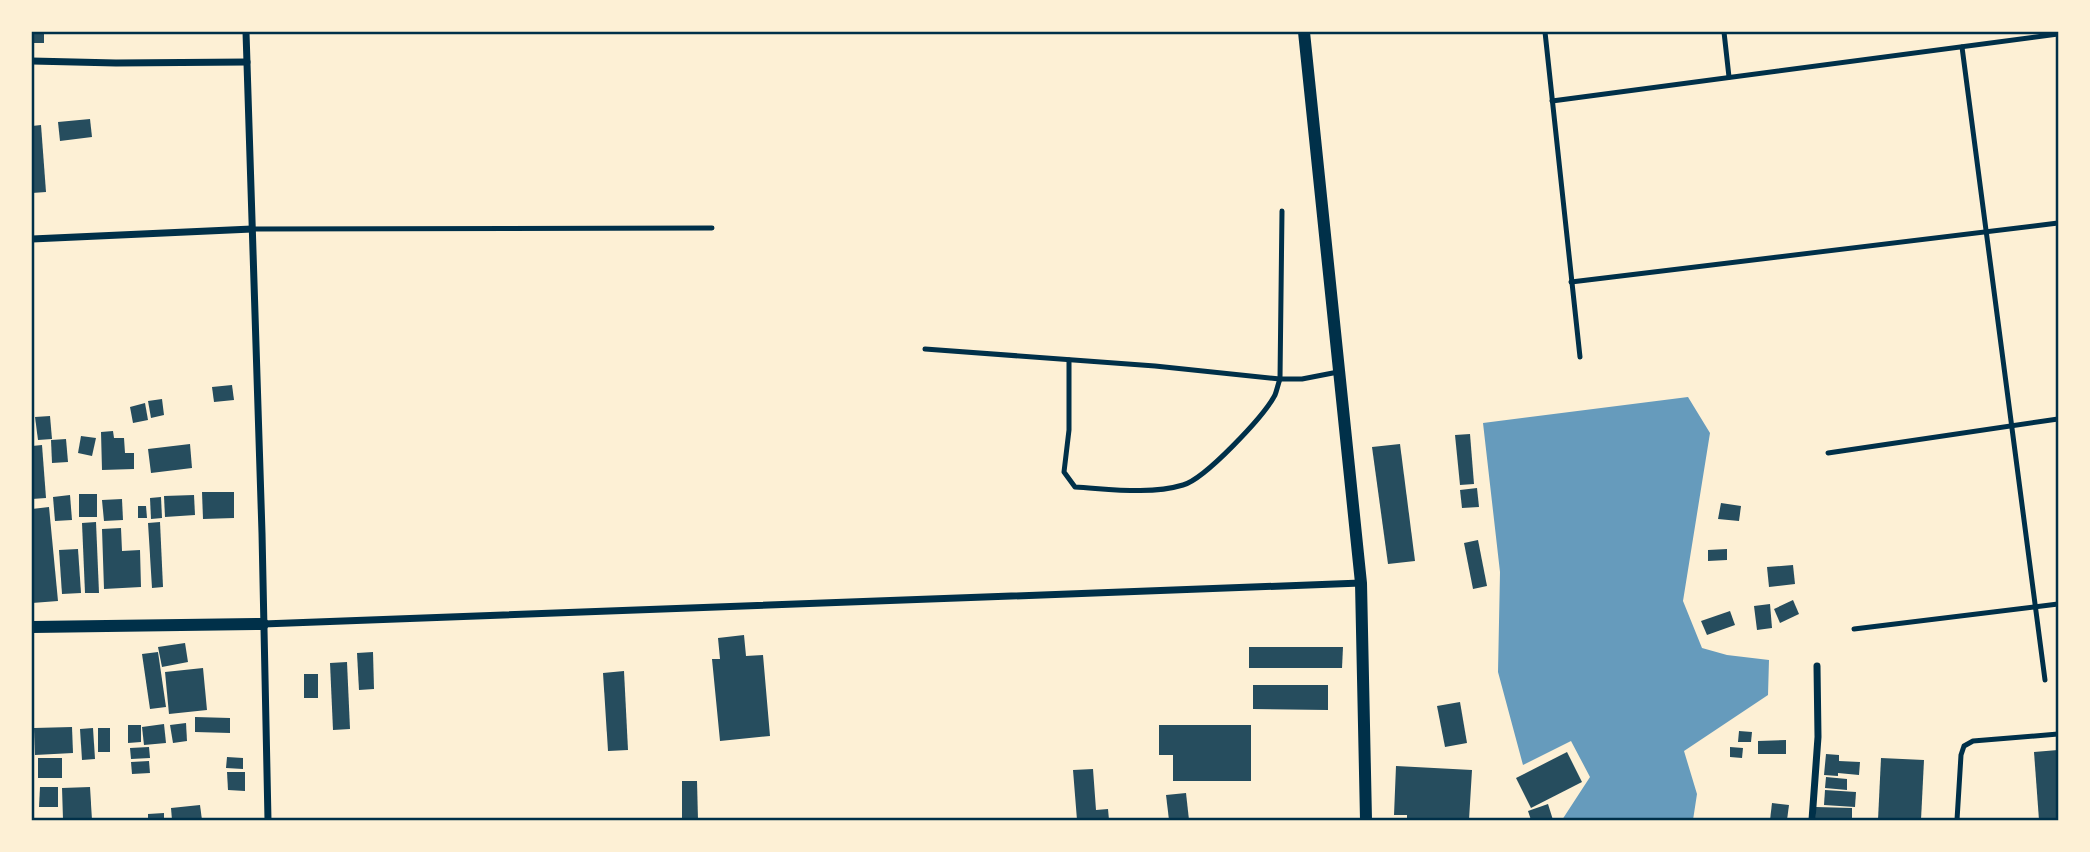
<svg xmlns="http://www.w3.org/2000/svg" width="2090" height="852" font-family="'PT Sans Narrow',sans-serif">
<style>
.water{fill:#669bbc}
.building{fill:#264d5e}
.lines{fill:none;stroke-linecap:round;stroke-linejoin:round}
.service{stroke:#003049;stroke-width:5}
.minor{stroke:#003049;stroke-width:7}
.tertiary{stroke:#003049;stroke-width:12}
.neatline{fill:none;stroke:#003049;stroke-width:2.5}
</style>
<rect width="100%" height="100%" fill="#fdf0d5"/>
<!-- water -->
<path class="water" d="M1688 397 1710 433 1683 601 1702 648 1727 655 1769 660 1768 695 1684 751 1697 794 1693 820H1562L1590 777 1571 741 1523 765 1498 672 1500 572 1483 423Z"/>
<!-- building -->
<g class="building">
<rect x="32" y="32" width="12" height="11"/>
<path d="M90 119 92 137 60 141 58 122Z"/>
<path d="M41 125 46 192 32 193V126Z"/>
<path d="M232 385 234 400 214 402 212 387Z"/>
<path d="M162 399 164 415 151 418 148 401Z"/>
<path d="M145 403 148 420 133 423 130 407Z"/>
<path d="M50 416 52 439 38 440 35 417Z"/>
<path d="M113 431 114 438H124L125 453H134V469L102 470 101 432Z"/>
<path d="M1470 434 1474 484 1460 485 1455 435Z"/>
<path d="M81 436 96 438 92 456 78 453Z"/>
<path d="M66 439 68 462 52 463 51 440Z"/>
<path d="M190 444 192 468 151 473 148 449Z"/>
<path d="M1400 444 1415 561 1388 564 1372 447Z"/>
<path d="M42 445 46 498 32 499V446Z"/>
<path d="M1477 488 1479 507 1462 508 1460 490Z"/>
<path d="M202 492H234V518L203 519Z"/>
<rect x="79" y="494" width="18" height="23"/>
<path d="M70 495 72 520 55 521 53 497Z"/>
<path d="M194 495 195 515 165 517 164 496Z"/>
<path d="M161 497 162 518 151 519 150 498Z"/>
<path d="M122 499 123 520 104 521 102 500Z"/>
<path d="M1721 503 1741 506 1739 521 1718 519Z"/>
<path d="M138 506H146L147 518H138Z"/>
<path d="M49 507 58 601 32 603V509Z"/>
<path d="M96 522 99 593H85L82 523Z"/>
<path d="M160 522 163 587 152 588 148 523Z"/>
<path d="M121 528 122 551 140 550 141 587 104 589 102 529Z"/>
<path d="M1478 540 1487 586 1473 589 1464 543Z"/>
<path d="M78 549 81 593 62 594 59 550Z"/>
<path d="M1727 549V560L1708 561V550Z"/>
<path d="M1793 565 1795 584 1769 587 1767 567Z"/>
<path d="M1793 600 1799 614 1780 623 1774 609Z"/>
<path d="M1770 604 1772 628 1757 630 1754 606Z"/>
<path d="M1730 611 1735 625 1707 635 1701 621Z"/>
<path d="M744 635 746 656 763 655 770 736 720 741 712 659H720L718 638Z"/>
<path d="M185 643 188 662 162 667 158 647Z"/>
<path d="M1249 647H1343L1342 668H1249Z"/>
<path d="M158 652 166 707 150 709 142 654Z"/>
<path d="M373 652 374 689 359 690 357 653Z"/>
<path d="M347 662 350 729 333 730 330 663Z"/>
<path d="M203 668 207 710 169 714 165 672Z"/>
<path d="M624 671 628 750 608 751 603 673Z"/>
<rect x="304" y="674" width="14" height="24"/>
<path d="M1253 685H1328V710L1253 709Z"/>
<path d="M1460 702 1467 743 1445 747 1437 706Z"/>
<path d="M195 717 230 718V733L195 732Z"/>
<path d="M186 723 187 741 173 743 170 725Z"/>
<path d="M164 724 166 743 144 745 142 727Z"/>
<path d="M128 725H141V742L128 743Z"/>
<path d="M1159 725H1251V781H1173V755H1159Z"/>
<path d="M72 727 73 753 35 755 34 728Z"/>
<path d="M93 728 95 759 82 760 80 729Z"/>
<rect x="98" y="728" width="12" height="24"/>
<path d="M1739 731 1752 732 1751 742H1738Z"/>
<path d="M1786 740V754H1758V741Z"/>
<path d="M149 747 150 758 131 759 130 748Z"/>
<path d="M1730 747 1743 748 1742 758 1730 757Z"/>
<path d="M2058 750V820H2039L2034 752Z"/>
<path d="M1567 752 1582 782 1531 808 1516 778Z"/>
<path d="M1826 754 1839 755V761L1860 762 1859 775 1838 773V776L1824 775Z"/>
<path d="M227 757 243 758V769L226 768Z"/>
<rect x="38" y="758" width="24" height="20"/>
<path d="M1881 758 1924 760 1921 820H1878Z"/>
<path d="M149 761 150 773 132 774 131 762Z"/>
<path d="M1396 766 1472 770 1469 820H1407V815H1394Z"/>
<path d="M1093 769 1096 810 1108 809 1109 820H1077L1073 770Z"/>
<path d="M227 772H245V791L228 790Z"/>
<path d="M1826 777 1847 779V790L1825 788Z"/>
<path d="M682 781H697L698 820H682Z"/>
<path d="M40 787H58V807H39Z"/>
<path d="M90 787 92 820H63L62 788Z"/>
<path d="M1825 790 1856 792 1855 807 1824 805Z"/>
<path d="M1186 793 1189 820H1169L1166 795Z"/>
<path d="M1772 803 1789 805 1787 820H1770Z"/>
<path d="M1548 804 1553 820H1531L1528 811Z"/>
<path d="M200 805 202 820H172L171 808Z"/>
<path d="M1816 807 1852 808V820H1815Z"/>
<path d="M164 813V820H148V814Z"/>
</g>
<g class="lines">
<!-- service -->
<g class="service">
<path d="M1545 32 1580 357"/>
<path d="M1724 32 1729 77"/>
<path d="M1962 47 2045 680"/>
<path d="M1552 101 2058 34"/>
<path d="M252 229 712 228"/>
<path d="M1571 282 2058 223"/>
<path d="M925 349 1155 366 1280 379 1282 211"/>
<path d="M1069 360V430L1064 472 1075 487C1110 489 1150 495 1183 485 1205 479 1264 416 1275 395 1277 390 1278 384 1280 379H1302L1338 372"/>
<path d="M1828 453 2058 419"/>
<path d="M1854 629 2058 604"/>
<path d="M1957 820 1961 755 1964 746 1973 741 2058 734"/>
</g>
<!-- minor -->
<g class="minor">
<path d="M246 32 262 533 268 820"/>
<path d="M32 61 116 63 247 62"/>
<path d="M32 239 252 229"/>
<path d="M263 624 1361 583"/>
<path d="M1812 820 1818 737 1817 666"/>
</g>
<!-- tertiary -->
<g class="tertiary">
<path d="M1304 32 1361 583 1366 820"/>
<path d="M32 627 263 624"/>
</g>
</g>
<!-- border -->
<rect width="2090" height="852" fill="none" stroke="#fdf0d5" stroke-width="66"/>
<rect x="33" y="33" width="2024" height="786" class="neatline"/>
</svg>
